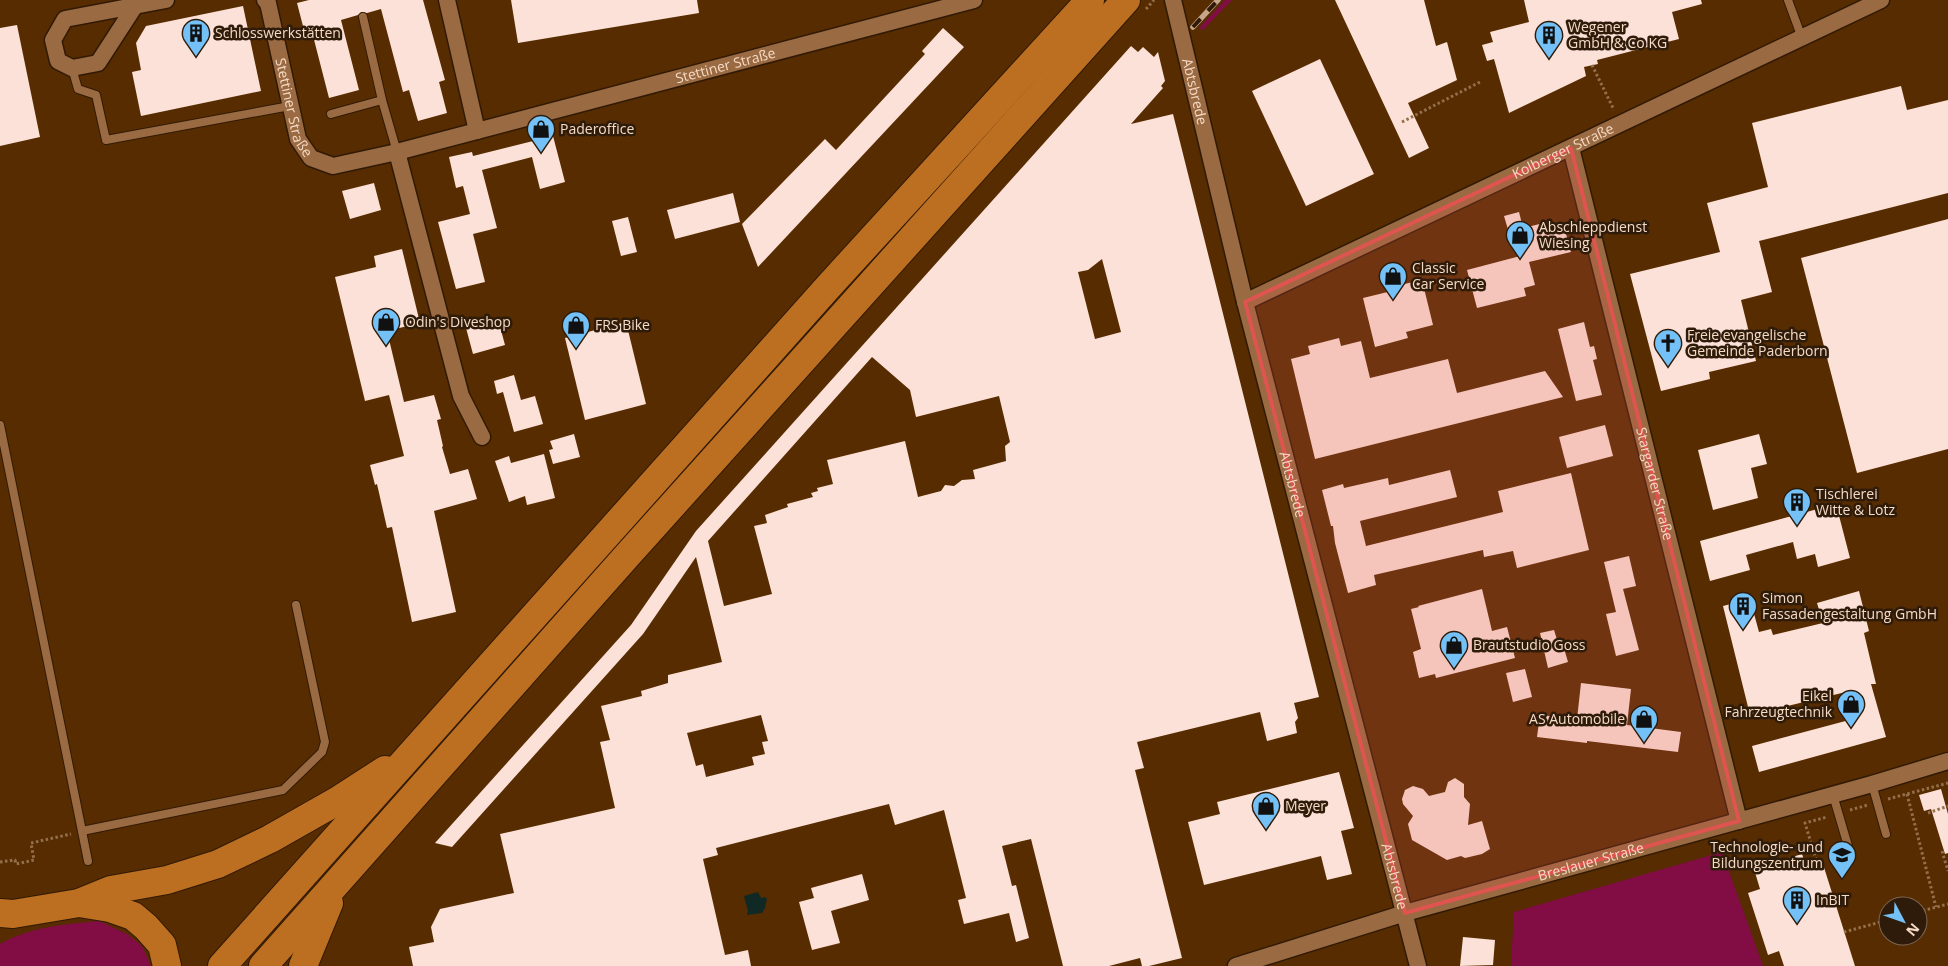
<svg xmlns="http://www.w3.org/2000/svg" width="1948" height="966" font-family="'Open Sans',sans-serif">
<style>
.green{fill:#810d44}
.water{fill:#112925}
.building{fill:#fce1d8;fill-rule:evenodd}
.lines{fill:none;stroke-linecap:round;stroke-linejoin:round}
.lane-casing{stroke:#311a05;stroke-width:10}
.street-casing{stroke:#311a05;stroke-width:19}
.highway-casing{stroke:#311a05;stroke-width:30}
.path{stroke:#946f4c;stroke-width:3;stroke-dasharray:2.5 2.5;stroke-linecap:butt}
.lane{stroke:#9a6a42;stroke-width:8}
.street{stroke:#9a6a42;stroke-width:16}
.highway{stroke:#bd6f21;stroke-width:28}
.rail-casing{stroke:#c6a68a;stroke-width:5.5}
.rail{stroke:#2e1b0a;stroke-width:4;stroke-dasharray:11;stroke-linecap:butt}
.marked{fill:#de544f;fill-opacity:0.2;stroke:#de544f;stroke-width:4;stroke-linejoin:round}
.labels{text-anchor:middle;stroke-width:5;stroke-linejoin:round;paint-order:stroke}
.poi-label{font-size:14px;fill:#f5dac5;stroke:#2e1b0a;text-anchor:start}
.street-label{font-size:14px;fill:#f5dac5;stroke:#2e1b0a}
</style>
<rect width="100%" height="100%" fill="#572c00"/>
<!-- green -->
<g class="green">
<path d="M1225 0H1232L1203 30 1199 28Z"/>
<path d="M1722 852 1763 966H1511L1514 912Z"/>
<path d="M99 921 127 934 142 946 151 966H0V944C30 927 66 924 99 921Z"/>
</g>
<!-- water -->
<path class="water" d="M758 892 761 898 765 897 767 899 765 908 762 913 747 915 748 911 744 896Z"/>
<!-- building -->
<g class="building">
<path d="M309 0H423L445 80 439 82 447 113 418 121 409 90 403 92 381 9 367 13 361 12 358 15 341 20 359 90 329 98 311 28 304 30 297 3Z"/>
<path d="M511 0H697L699 13 518 43Z"/>
<path d="M1335 0H1424L1436 46 1447 42 1457 80 1408 103 1429 148 1409 158Z"/>
<path d="M1524 0H1701L1702 4 1672 12 1679 39 1597 60 1598 64 1584 67 1586 76 1509 113 1494 59 1487 61 1482 45 1493 42 1490 32 1529 22Z"/>
<path d="M243 6 261 91 141 116 132 72 141 70 136 43 146 26Z"/>
<path d="M17 25 40 137 0 146V28Z"/>
<path d="M943 28 964 47 758 267 742 224 825 139 836 150 925 54 922 51Z"/>
<path d="M1131 46 1138 52 1143 47 1154 57 1158 52 1165 81 1161 86 1163 88 1131 124 1173 114 1319 697 1294 703 1298 718 1295 722 1297 733 1267 741 1260 712 1137 742 1144 768 1135 770 1182 958 1149 966H1142L1140 958 1109 966H1063L1031 839 1002 846 1012 886 1016 885 1029 938 1016 942 1009 913 964 924 958 900 966 898 944 810 895 825 889 804 716 848 718 855 703 859 725 955 748 950 751 966H413L409 947 434 942 431 927 440 909 514 893 500 834 615 808 600 742 610 740 601 706 642 696 641 691 668 683V675L722 662 696 557 643 634 452 847 435 843 631 625 696 531ZM1102 259 1121 332 1095 339 1078 272 1088 270ZM872 357 910 390 916 417 999 396 1010 442 1005 446 1006 461 973 470 975 479 962 480 954 486 945 485 941 491 918 497 905 441 827 460 833 484 817 488 818 491 811 493 813 497 787 504 788 507 765 515 767 523 754 526 772 594 724 606 708 541ZM761 715 768 741 762 742 765 754 752 757 754 765 706 777 703 764 696 766 687 733Z"/>
<path d="M1320 59 1374 174 1306 206 1252 91Z"/>
<path d="M1901 86 1907 110 1948 100V193L1759 241 1772 292 1741 300 1756 361 1709 372 1710 379 1661 391 1630 274 1720 252 1707 203 1768 187 1752 123Z"/>
<path d="M553 136 565 182 540 189 532 157 482 170 497 228 473 234 485 282 456 289 438 222 470 214 463 186 456 188 449 157 472 152 473 156Z"/>
<path d="M374 183 381 210 350 219 342 191Z"/>
<path d="M733 193 740 222 675 239 667 210Z"/>
<path d="M1519 212 1523 228 1544 223 1547 235 1565 230 1571 252 1529 262 1535 285 1524 288 1526 296 1477 308 1467 270 1524 255 1517 230 1509 233 1504 216Z"/>
<path d="M628 217 637 252 621 256 612 221Z"/>
<path d="M1948 219V449L1857 473 1801 258Z"/>
<path d="M402 249 420 323 387 331 404 402 434 395 441 419 437 420 443 446 442 447 450 474 468 469 477 499 434 511 456 612 412 622 392 527 387 528 377 484 375 485 370 465 404 456 389 395 365 401 335 277 376 267 374 256Z"/>
<path d="M1422 280 1433 325 1406 332 1408 338 1375 347 1363 298 1400 289V285Z"/>
<path d="M498 319 505 345 473 354 466 328Z"/>
<path d="M626 322 646 404 585 420 565 338Z"/>
<path d="M1584 322 1590 347 1594 346 1597 359 1593 360 1602 395 1576 401 1558 329Z"/>
<path d="M1339 338 1341 346 1361 341 1370 378 1448 359 1457 393 1545 371 1563 397 1315 459 1291 359 1310 354 1308 346Z"/>
<path d="M514 375 521 400 535 396 543 424 514 432 503 392 497 394 494 381Z"/>
<path d="M1605 425 1613 456 1567 468 1559 437Z"/>
<path d="M574 434 580 457 553 464 549 450 553 449 550 441Z"/>
<path d="M1759 434 1767 464 1751 468 1758 498 1713 510 1698 450Z"/>
<path d="M544 454 555 498 527 505 525 496 509 502 495 461 509 456 511 463Z"/>
<path d="M1450 470 1457 497 1360 521 1366 546 1503 512 1498 491 1571 473 1589 550 1517 568 1513 551 1484 557 1483 550 1374 575 1376 585 1348 593 1335 543 1333 526H1331L1322 490 1343 484 1344 488 1388 478 1389 485Z"/>
<path d="M1836 504 1850 558 1818 567 1815 554 1797 559 1793 542 1746 555 1750 570 1710 581 1700 541Z"/>
<path d="M1629 556 1636 586 1623 589 1639 650 1616 656 1606 614 1616 612 1604 562Z"/>
<path d="M1482 589 1492 631 1507 627 1515 658 1436 678 1435 674 1419 678 1413 652 1421 649 1411 609 1419 607 1418 606Z"/>
<path d="M1859 591 1869 631 1864 633 1876 684H1871L1886 737 1759 772 1752 746 1853 719 1846 692 1750 715 1723 606 1750 599 1759 632 1771 629 1773 635 1823 623 1817 603Z"/>
<path d="M1554 630 1559 646 1563 645 1568 662 1548 668 1540 633Z"/>
<path d="M1525 669 1532 697 1513 702 1506 673Z"/>
<path d="M1581 683 1631 689 1627 725 1681 732 1678 752 1587 741V743L1537 737 1540 715 1577 719Z"/>
<path d="M1339 772 1354 828 1341 831 1352 874 1327 880 1321 856 1204 885 1188 822 1220 814 1217 802Z"/>
<path d="M1455 778 1464 784V797L1470 804 1468 825 1482 821 1490 849 1482 854 1465 858 1461 856 1447 860 1412 840 1408 824 1413 816 1403 804 1402 799 1405 790 1413 786 1423 789 1429 796 1445 792 1448 782Z"/>
<path d="M1941 789 1948 814V853L1945 854 1931 809 1924 811 1919 795Z"/>
<path d="M1802 854 1806 866 1822 861 1855 966H1784L1779 951 1768 955 1748 893 1760 889 1754 869Z"/>
<path d="M862 874 869 900 831 911 840 943 812 950 799 902 814 898 811 888Z"/>
<path d="M1463 937 1495 940 1493 965 1460 966Z"/>
</g>
<g class="lines">
<!-- lane casing -->
<g class="lane-casing">
<g id="lane">
<path d="M1788 0 1802 38"/>
<path d="M363 17 382 100 397 152"/>
<path d="M72 68 78 89 96 95 106 140 290 106"/>
<path d="M331 114 382 100"/>
<path d="M0 425 88 861"/>
<path d="M1872 784 1886 834"/>
<path d="M1833 795 1848 846"/>
<path d="M82 831 283 790 322 752 325 742 296 605"/>
</g>
</g>
<!-- street casing -->
<g class="street-casing">
<g id="street">
<path id="s1" d="M265 0 268 3 298 139 311 158 333 166 397 152 974 0"/>
<path d="M447 0 477 131"/>
<path id="s2" d="M1173 0 1245 302 1418 966"/>
<path d="M135 6 98 63 72 68 58 61 53 40 65 19 166 0"/>
<path id="s3" d="M1571 148 1739 821"/>
<path d="M397 152 461 396 482 437"/>
<path id="s4" d="M1245 302 1881 0"/>
<path id="s5" d="M1236 966 1405 913 1872 784 1948 761"/>
</g>
</g>
<!-- highway casing -->
<g class="highway-casing">
<g id="highway">
<path d="M79 903 110 908 133 916 146 927 162 945 167 966"/>
<path d="M0 913 13 914 79 903 111 890 167 880 218 864 270 839 337 801 385 770"/>
<path d="M222 966 828 287 1090 0"/>
<path d="M263 966 625 558 1126 0"/>
<path d="M303 966 329 903"/>
</g>
</g>
<!-- path -->
<g class="path">
<path d="M1146 9 1154 0"/>
<path d="M1592 65 1614 110"/>
<path d="M1402 122 1482 81"/>
<path d="M1907 794 1936 907"/>
<path d="M1888 799 1948 783"/>
<path d="M1850 810 1868 805"/>
<path d="M1928 813 1948 806"/>
<path d="M1942 851 1948 871"/>
<path d="M1814 853 1805 823 1827 817"/>
<path d="M1814 853 1817 863"/>
<path d="M0 862 15 860 16 864 34 860 31 843 71 834"/>
<path d="M1918 912 1948 904"/>
<path d="M1844 932 1888 920"/>
</g>
<!-- lane -->
<use href="#lane" class="lane"/>
<!-- street -->
<use href="#street" class="street"/>
<!-- highway -->
<use href="#highway" class="highway"/>
<!-- rail casing -->
<g class="rail-casing">
<path id="rail" d="M1193 27 1218 0"/>
</g>
<!-- rail -->
<use href="#rail" class="rail"/>
</g>
<!-- marked area -->
<path class="marked" d="M1571 148 1739 821 1405 913 1245 302Z"/>
<!-- icons -->
<defs>
<g id="building-pin" transform="scale(1.4375)"><path d="M0 17L-7.5 6A9.5 9.5 0 1 1 7.5 6Z" fill="#73c1f6" stroke="#2e1b0a"/><path d="M-4-6H4V6H1V3H-1V6H-4ZM-2.5-4.3h1.7v1.8h-1.7ZM.8-4.3h1.7v1.8H.8ZM-2.5-1h1.7V.8h-1.7ZM.8-1h1.7V.8H.8Z" fill="#111"/></g>
<g id="shop-pin" transform="scale(1.4375)"><path d="M0 17L-7.5 6A9.5 9.5 0 1 1 7.5 6Z" fill="#73c1f6" stroke="#2e1b0a"/><path d="M-5-2.5h2.3a2.7 3.5 0 0 1 5.4 0H5L5.5 6h-11ZM-1.5-2.5h3a1.5 2.3 0 0 0-3 0Z" fill="#111"/></g>
<g id="church-pin" transform="scale(1.4375)"><path d="M0 17L-7.5 6A9.5 9.5 0 1 1 7.5 6Z" fill="#73c1f6" stroke="#2e1b0a"/><path d="M-1.2-6h2.4v3.5h3.3v2.4h-3.3V6h-2.4V-.1h-3.3v-2.4h3.3Z" fill="#111"/></g>
<g id="school-pin" transform="scale(1.4375)"><path d="M0 17L-7.5 6A9.5 9.5 0 1 1 7.5 6Z" fill="#73c1f6" stroke="#2e1b0a"/><path d="M0-5L7-2L0 1L-7-2ZM-4 1L0 2.5L4 1V4Q0 6-4 4Z" fill="#111"/></g>
</defs>
<g fill-rule="evenodd">
<use href="#building-pin" x="196" y="33"/>
<use href="#building-pin" x="1549" y="35"/>
<use href="#shop-pin" x="541" y="129"/>
<use href="#shop-pin" x="1520" y="235"/>
<use href="#shop-pin" x="1393" y="276"/>
<use href="#shop-pin" x="386" y="322"/>
<use href="#shop-pin" x="576" y="325"/>
<use href="#church-pin" x="1668" y="343"/>
<use href="#building-pin" x="1797" y="502"/>
<use href="#building-pin" x="1743" y="606"/>
<use href="#shop-pin" x="1454" y="645"/>
<use href="#shop-pin" x="1851" y="704"/>
<use href="#shop-pin" x="1644" y="719"/>
<use href="#shop-pin" x="1266" y="806"/>
<use href="#school-pin" x="1842" y="855"/>
<use href="#building-pin" x="1797" y="900"/>
</g>
<g class="labels">
<!-- poi labels -->
<g class="poi-label">
<text x="1568" y="32">Wegener<tspan x="1568" dy="16">GmbH &amp; Co KG</tspan></text>
<text x="215" y="38">Schlosswerkstätten</text>
<text x="560" y="134">Paderoffice</text>
<text x="1539" y="232">Abschleppdienst<tspan x="1539" dy="16">Wiesing</tspan></text>
<text x="1412" y="273">Classic<tspan x="1412" dy="16">Car Service</tspan></text>
<text x="405" y="327">Odin's Diveshop</text>
<text x="595" y="330">FRS Bike</text>
<text x="1687" y="340">Freie evangelische<tspan x="1687" dy="16">Gemeinde Paderborn</tspan></text>
<text x="1816" y="499">Tischlerei<tspan x="1816" dy="16">Witte &amp; Lotz</tspan></text>
<text x="1762" y="603">Simon<tspan x="1762" dy="16">Fassadengestaltung GmbH</tspan></text>
<text x="1473" y="650">Brautstudio Goss</text>
<text x="1832" y="701" text-anchor="end">Eikel<tspan x="1832" dy="16">Fahrzeugtechnik</tspan></text>
<text x="1625" y="724" text-anchor="end">AS Automobile</text>
<text x="1285" y="811">Meyer</text>
<text x="1823" y="852" text-anchor="end">Technologie- und<tspan x="1823" dy="16">Bildungszentrum</tspan></text>
<text x="1816" y="905">InBIT</text>
</g>
<!-- street labels -->
<g class="street-label">
<text dy="5" stroke="none"><textPath href="#s1" startOffset="595">Stettiner Straße</textPath></text>
<text dy="5" stroke="none"><textPath href="#s2" startOffset="94">Abtsbrede</textPath></text>
<text dy="5" stroke="none"><textPath href="#s1" startOffset="112">Stettiner Straße</textPath></text>
<text dy="5" stroke="none"><textPath href="#s4" startOffset="352">Kolberger Straße</textPath></text>
<text dy="5" stroke="none"><textPath href="#s2" startOffset="499">Abtsbrede</textPath></text>
<text dy="5" stroke="none"><textPath href="#s3" startOffset="346">Stargarder Straße</textPath></text>
<text dy="5" stroke="none"><textPath href="#s5" startOffset="370">Breslauer Straße</textPath></text>
<text dy="5" stroke="none"><textPath href="#s2" startOffset="904">Abtsbrede</textPath></text>
</g>
</g>
<!-- north arrow -->
<g transform="translate(1903 921) rotate(131)"><circle r="24" fill="#2e1b0a" stroke="#7e6755"/>
<path d="M0-4L9 19L0 12L-9 19Z" fill="#73c1f6"/>
<text y="-8" font-size="14" font-weight="bold" text-anchor="middle" fill="#f5dac5">N</text>
</g>
</svg>
